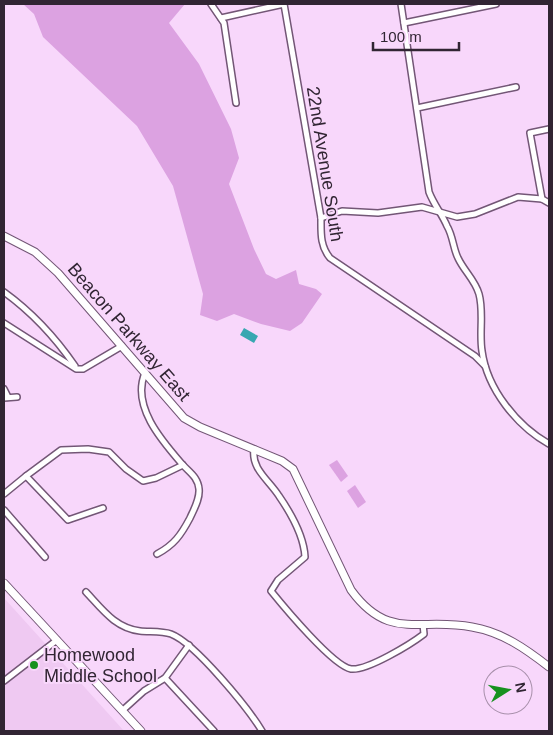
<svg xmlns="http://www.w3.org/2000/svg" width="553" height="735" font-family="Helvetica,sans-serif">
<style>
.built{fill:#efc9f2}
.green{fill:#dca2e1}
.water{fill:#38a7b1}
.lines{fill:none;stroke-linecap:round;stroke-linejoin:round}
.street-casing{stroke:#735676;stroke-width:8}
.secondary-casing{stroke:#735676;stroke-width:9}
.street{stroke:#fff;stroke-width:5}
.secondary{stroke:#fff;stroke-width:7}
.poi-dot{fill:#17911f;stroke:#f8d7fb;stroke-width:2}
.labels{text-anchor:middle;stroke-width:4;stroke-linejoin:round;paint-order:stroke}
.street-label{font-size:18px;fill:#312533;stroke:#f8d7fb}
.poi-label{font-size:18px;fill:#312533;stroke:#f8d7fb;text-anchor:start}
</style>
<rect width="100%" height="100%" fill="#f8d7fb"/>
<!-- built -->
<path class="built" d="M4 598 124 731H4Z"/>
<!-- green -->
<g class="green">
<path d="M23 4H185L169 23 199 64 231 129 239 158 229 184 254 249 266 274 276 279 296 270 299 284 316 289 322 294 302 323 290 331 261 324 234 314 217 321 200 315 203 294 173 186 137 126 43 37 34 14Z"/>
<path d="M337 460 348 476 341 482 329 465Z"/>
<path d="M355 485 366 502 358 508 347 491Z"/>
</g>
<!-- water -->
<path class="water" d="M244 328 258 336 254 343 240 335Z"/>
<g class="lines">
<!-- street casing -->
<g class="street-casing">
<g id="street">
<path d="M211 4 224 23 236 103"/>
<path d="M401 4 429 192C434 205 442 214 447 226 453 236 453 248 458 258 464 271 475 280 479 294 484 312 479 333 482 351 487 389 517 426 549 444"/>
<path d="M221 18 284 4 321 218C321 233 320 246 330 258L475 356 485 366"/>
<path d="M404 23 496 4"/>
<path d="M417 108 516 87"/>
<path d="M549 129 530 133 542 199 549 203"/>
<path d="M321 218 342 211 378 213 422 207 457 217 475 214 518 197 542 199"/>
<path d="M4 292C33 313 55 337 75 366"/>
<path d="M4 323 76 369H83L122 346"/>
<path d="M145 373C131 406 162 441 182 464 189 472 198 477 199 489 200 499 194 509 190 518 181 535 174 545 157 554"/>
<path d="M4 389 8 397"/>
<path d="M4 398 17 397"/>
<path d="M254 449C251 469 269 480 279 496 290 512 304 537 305 557L278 580 271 591C284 607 333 666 351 669 367 671 411 644 424 634L423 624"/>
<path d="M4 494 26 476"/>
<path d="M103 508 68 520 26 476 61 450 88 449 109 452 126 469 143 481 156 478 183 465"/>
<path d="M4 510 45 557"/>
<path d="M86 592C102 609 115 628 140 631 149 632 162 631 171 634 195 643 248 708 262 731"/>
<path d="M165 678 214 731"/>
<path d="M4 681 57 640"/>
<path d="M123 710 144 691 165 678 189 645"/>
</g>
</g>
<!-- secondary casing -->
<g class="secondary-casing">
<g id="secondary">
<path d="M4 236 35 252 58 273 184 418 200 427 282 461 293 469 351 590C389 642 419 617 472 627 502 632 526 649 549 667"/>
<path d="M4 583 141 731"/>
</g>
</g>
<!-- street -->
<use href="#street" class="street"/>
<!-- secondary -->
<use href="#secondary" class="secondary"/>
</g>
<!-- markers -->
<circle class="poi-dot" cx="34" cy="665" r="5"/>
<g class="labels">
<!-- street labels -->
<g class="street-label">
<text transform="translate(325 164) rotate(81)" y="6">22nd Avenue South</text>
<text transform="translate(129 332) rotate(49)" y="6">Beacon Parkway East</text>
</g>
<!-- poi labels -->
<g class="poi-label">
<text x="44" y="661">Homewood<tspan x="44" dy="21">Middle School</tspan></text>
</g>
</g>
<!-- border -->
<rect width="553" height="735" fill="none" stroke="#312533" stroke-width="10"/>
<!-- north arrow -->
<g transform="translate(508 690) rotate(79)"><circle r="24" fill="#f8d7fb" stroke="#a890ab"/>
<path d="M0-4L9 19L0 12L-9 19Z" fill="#17911f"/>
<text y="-8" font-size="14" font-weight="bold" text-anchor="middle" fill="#312533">N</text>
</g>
<!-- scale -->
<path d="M373 42v8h86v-8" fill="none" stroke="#312533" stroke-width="2.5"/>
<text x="380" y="42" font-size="15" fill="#312533" stroke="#f8d7fb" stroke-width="4" paint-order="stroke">100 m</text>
</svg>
